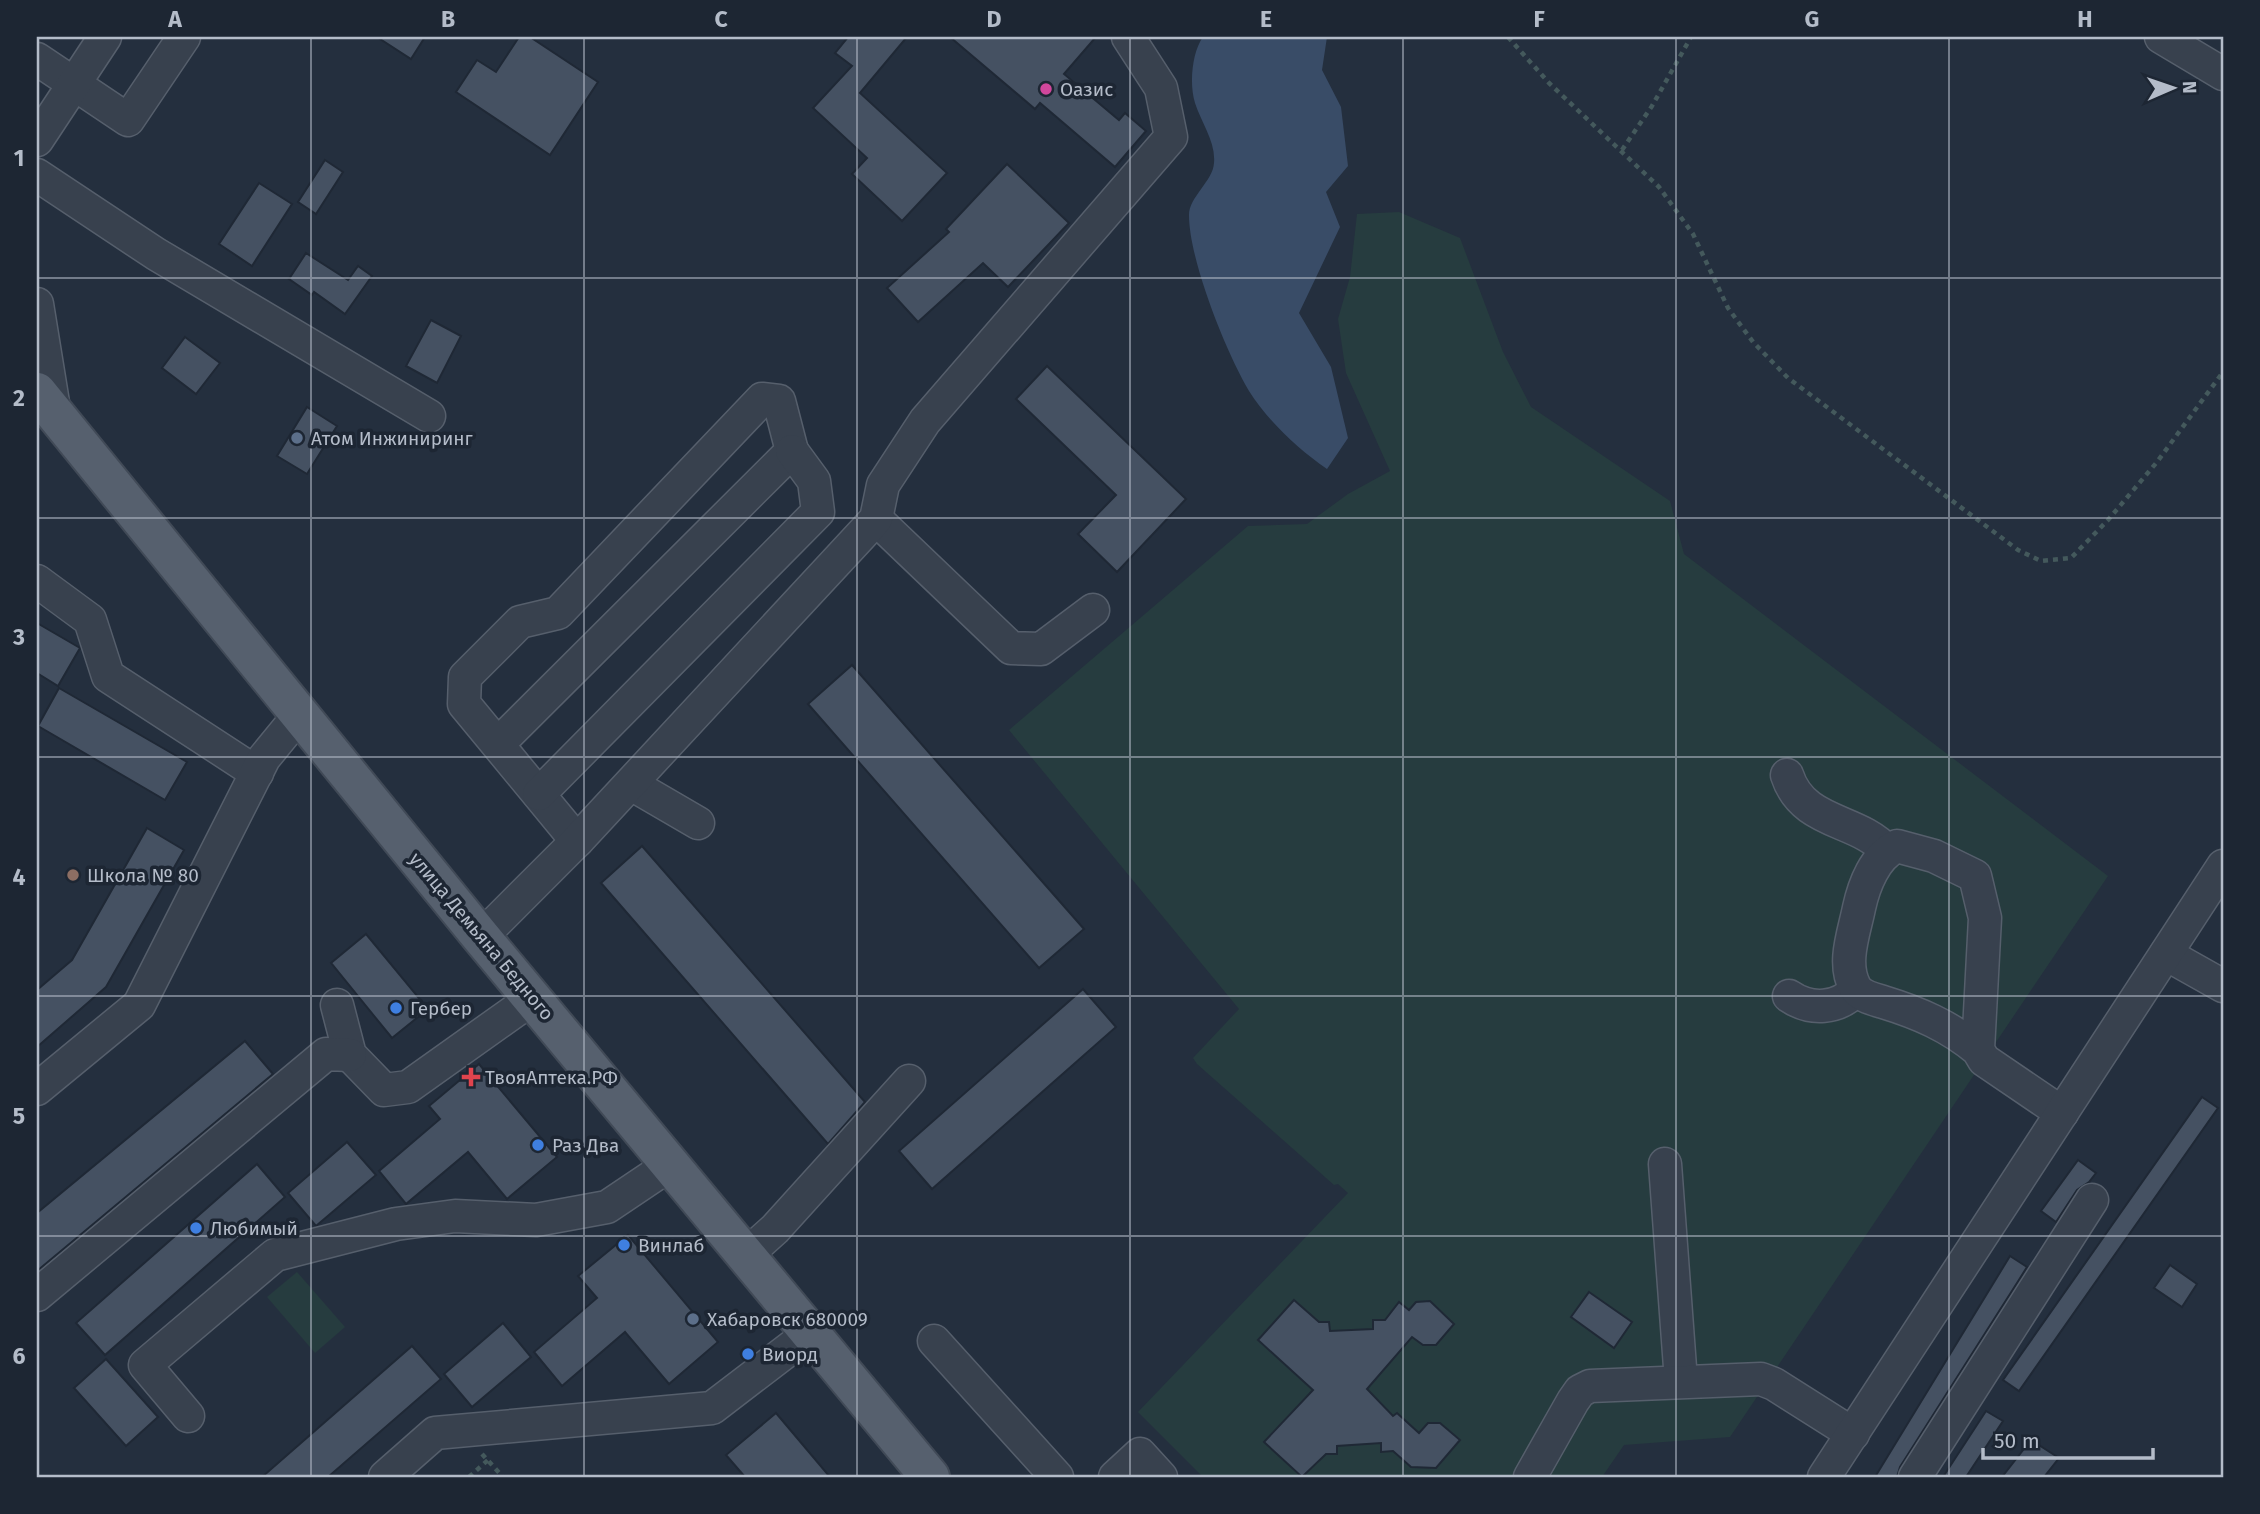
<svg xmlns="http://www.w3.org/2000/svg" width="2260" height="1514" font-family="'Fira Sans',sans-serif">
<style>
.green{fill:#263c3f}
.water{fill:#394c67}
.building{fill:#455162;stroke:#1f2835;stroke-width:2}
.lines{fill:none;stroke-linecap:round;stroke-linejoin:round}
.minor-casing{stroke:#565f6c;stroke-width:35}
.major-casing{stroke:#414a57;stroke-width:42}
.path{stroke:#44595c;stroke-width:4.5;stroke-dasharray:5 5;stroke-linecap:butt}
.minor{stroke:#38414e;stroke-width:32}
.major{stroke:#56606e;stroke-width:38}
.grid{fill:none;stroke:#b4bcc9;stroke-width:2;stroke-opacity:0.55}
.hotel-dot{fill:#d1479c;stroke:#1d2633;stroke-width:2.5}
.service-dot{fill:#5c6f8a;stroke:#1d2633;stroke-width:2.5}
.education-dot{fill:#8d6e63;stroke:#1d2633;stroke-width:2.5}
.shop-dot{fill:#3f7fe0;stroke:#1d2633;stroke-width:2.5}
.health-dot{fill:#e0444e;stroke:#1d2633;stroke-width:2.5}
.labels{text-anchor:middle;stroke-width:7;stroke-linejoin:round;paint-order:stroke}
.poi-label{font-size:19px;fill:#b4bcc9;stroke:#1d2633;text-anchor:start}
.street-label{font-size:19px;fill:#b4bcc9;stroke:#1d2633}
.neatline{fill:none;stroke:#b4bcc9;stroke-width:2.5}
.grid-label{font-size:23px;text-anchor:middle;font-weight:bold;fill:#b4bcc9}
</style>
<rect width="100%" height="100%" fill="#242f3e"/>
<!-- green -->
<g class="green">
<path d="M1399 212 1460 238 1503 352 1531 407 1670 501 1684 554 2108 876 1730 1437 1624 1445 1602 1477H1203L1138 1412 1348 1193 1338 1184 1334 1185 1197 1064 1193 1058 1239 1009 1009 730 1248 526 1307 524 1348 494 1390 471 1346 373 1338 319 1350 277 1357 214Z"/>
<path d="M297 1272 345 1327 315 1353 267 1297Z"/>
</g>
<!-- water -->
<path class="water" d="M1203 37H1327L1322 70 1341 107 1348 166 1326 192 1340 227 1299 313 1331 367 1348 438 1327 469C1298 449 1268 421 1249 391 1226 352 1189 260 1189 215 1189 197 1213 181 1214 163 1216 142 1201 122 1195 103 1189 84 1192 52 1203 37Z"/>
<!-- building -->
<g class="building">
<path d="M377 37H425L411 59Z"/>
<path d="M519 37H530L598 82 550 155 456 92 477 60 496 72Z"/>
<path d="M848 37H907L860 93 947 173 902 221 852 174 867 158 813 108 852 66 835 53Z"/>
<path d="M950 37H1096L1064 74 1119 120 1125 113 1146 131 1115 167 1040 103 1035 109Z"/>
<path d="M325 160 343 172 316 214 298 202Z"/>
<path d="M1007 164 1069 223 1008 287 983 263 918 322 887 288 949 232 946 229Z"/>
<path d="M259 183 292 204 252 266 219 244Z"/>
<path d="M306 253 348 280 358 266 372 276 345 314 314 292 312 295 289 279Z"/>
<path d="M431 320 461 336 437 383 406 366Z"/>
<path d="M185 337 220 363 196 394 162 368Z"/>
<path d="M1047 366 1186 499 1117 572 1078 534 1116 495 1016 399Z"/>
<path d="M307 407 337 426 307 474 277 456Z"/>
<path d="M37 623 80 648 58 686 37 673Z"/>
<path d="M852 665 1084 929 1039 968 808 704Z"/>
<path d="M59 688 187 762 165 800 38 726Z"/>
<path d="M147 828 184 850 106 987 37 1047V990L72 960Z"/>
<path d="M642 846 865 1102 828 1144 601 883Z"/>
<path d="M366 934 428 1009 392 1038 331 963Z"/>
<path d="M1083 989 1116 1027 932 1189 899 1151Z"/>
<path d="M245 1041 273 1074 37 1271V1213Z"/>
<path d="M479 1064 557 1157 507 1199 468 1152 406 1204 379 1171 440 1119 429 1106Z"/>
<path d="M2202 1097 2218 1108 2019 1391 2003 1380Z"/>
<path d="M347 1142 376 1175 316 1226 288 1193Z"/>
<path d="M2078 1160 2096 1173 2089 1182 2077 1190 2056 1222 2041 1211Z"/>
<path d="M257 1164 285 1197 105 1355 76 1323Z"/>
<path d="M628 1235 718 1342 669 1384 625 1332 562 1386 534 1352 597 1298 578 1276Z"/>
<path d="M2010 1256 2027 1267 2017 1283 1900 1467 1897 1477H1875Z"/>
<path d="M2170 1265 2197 1284 2182 1307 2154 1288Z"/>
<path d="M1589 1292 1632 1322 1614 1348 1571 1317Z"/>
<path d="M1294 1300 1319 1322H1329L1330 1331 1373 1329V1320H1385L1399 1302 1409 1310 1416 1302 1430 1301 1454 1324 1436 1345H1423L1412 1337 1367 1389 1393 1416 1397 1413 1419 1433 1428 1423H1440L1460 1440 1436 1468 1411 1467 1393 1451 1381 1452V1443L1337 1446V1454H1326L1302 1477 1264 1442 1313 1390 1258 1340Z"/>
<path d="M503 1323 531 1357 472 1407 444 1374Z"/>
<path d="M412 1346 441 1379 328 1477H262Z"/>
<path d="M106 1359 158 1417 126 1446 74 1388Z"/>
<path d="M1986 1411 2003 1421 1966 1477H1943Z"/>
<path d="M776 1413 830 1477H745L726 1455Z"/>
<path d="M2031 1440 2059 1458 2044 1477H2002Z"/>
</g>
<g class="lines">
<!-- minor casing -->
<g class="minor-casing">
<g id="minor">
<path d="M2161 37 2223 74"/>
<path d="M37 59 128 120 184 37"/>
<path d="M37 140 105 37"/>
<path d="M37 175 156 254 429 416"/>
<path d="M37 304 55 415"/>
<path d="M876 519 1011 648 1041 649 1093 610"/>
<path d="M37 581 90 620 108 676 257 773"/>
<path d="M498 744 792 451 779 401 762 399 558 613 520 622 465 677 464 704 577 841"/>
<path d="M1787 775C1803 825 1858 818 1887 851"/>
<path d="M631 784 698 823"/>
<path d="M539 794 818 512 814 481 792 451"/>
<path d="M481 937 577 841 876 519 883 485 925 421 1171 137 1161 88 1128 37"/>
<path d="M2166 954 2223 986"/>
<path d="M1789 996C1811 1011 1838 1009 1856 990"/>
<path d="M337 1005 350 1055 384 1090 408 1087 533 998"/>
<path d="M1978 1050C1949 1026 1919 1013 1883 1002 1873 999 1860 996 1855 987 1842 963 1854 933 1859 908 1864 885 1875 856 1897 846L1934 856 1975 876 1985 918 1978 1050 1984 1060 2062 1113"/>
<path d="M37 1089 139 1005 264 758 300 714"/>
<path d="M1665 1164 1681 1381"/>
<path d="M746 1255 775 1229 909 1081"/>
<path d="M37 1295 326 1054 350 1055"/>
<path d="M934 1341 1057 1477"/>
<path d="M188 1416 145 1365 275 1255 396 1224 455 1216 536 1220 607 1207 671 1164"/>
<path d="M385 1477 435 1433 712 1408 810 1333"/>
<path d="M1115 1477 1140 1454 1161 1477"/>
<path d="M1530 1477 1573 1401 1580 1391 1590 1386 1761 1379 1774 1384 1853 1434"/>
<path d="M1824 1477 2223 866"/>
<path d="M1915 1477 2092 1200"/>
</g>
</g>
<!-- major casing -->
<g class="major-casing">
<path id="major" d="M37 392 481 937 930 1477"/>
</g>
<!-- path -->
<g class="path">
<path d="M1508 37 1549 83 1659 187 1693 234 1728 308 1753 342 1788 378 2018 550 2041 561 2071 558 2108 520 2157 462 2223 372"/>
<path d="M1622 150 1652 106 1691 37"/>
<path d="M482 1454 503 1477"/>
<path d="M469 1477 488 1460"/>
</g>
<!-- minor -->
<use href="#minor" class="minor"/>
<!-- major -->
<use href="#major" class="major"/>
</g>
<!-- grid -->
<path class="grid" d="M311 37V1477M584 37V1477M857 37V1477M1130 37V1477M1403 37V1477M1676 37V1477M1949 37V1477M37 278H2223M37 518H2223M37 757H2223M37 996H2223M37 1236H2223"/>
<!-- markers -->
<circle class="hotel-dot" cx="1046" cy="89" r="7"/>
<g class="service-dot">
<circle cx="297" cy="438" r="7"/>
<circle cx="693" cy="1319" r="7"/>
</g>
<circle class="education-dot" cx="73" cy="875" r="7"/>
<g class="shop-dot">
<circle cx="396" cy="1008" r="7"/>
<circle cx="538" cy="1145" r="7"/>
<circle cx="196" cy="1228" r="7"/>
<circle cx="624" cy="1245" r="7"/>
<circle cx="748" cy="1354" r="7"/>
</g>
<path class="health-dot" d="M467.5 1066.5h7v7h7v7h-7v7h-7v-7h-7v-7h7z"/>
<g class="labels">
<!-- poi labels -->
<g class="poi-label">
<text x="1060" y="96">Оазис</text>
<text x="311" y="445">Атом Инжиниринг</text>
<text x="87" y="882">Школа № 80</text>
<text x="410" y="1015">Гербер</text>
<text x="485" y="1084">ТвояАптека.РФ</text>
<text x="552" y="1152">Раз Два</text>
<text x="210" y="1235">Любимый</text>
<text x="638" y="1252">Винлаб</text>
<text x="707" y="1326">Хабаровск 680009</text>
<text x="762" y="1361">Виорд</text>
</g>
<!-- street labels -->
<g class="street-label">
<text transform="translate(482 936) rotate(50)" y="7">улица Демьяна Бедного</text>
</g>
</g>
<!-- border -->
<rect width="2260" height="1514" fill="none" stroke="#1d2633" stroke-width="77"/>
<!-- north arrow -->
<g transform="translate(2173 88) rotate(88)" stroke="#1d2633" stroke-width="5" paint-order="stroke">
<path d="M0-5L12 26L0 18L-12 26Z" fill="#b4bcc9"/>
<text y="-10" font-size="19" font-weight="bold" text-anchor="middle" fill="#b4bcc9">N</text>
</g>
<!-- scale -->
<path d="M1983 1448v10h170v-10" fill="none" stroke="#b4bcc9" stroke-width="3.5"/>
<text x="1994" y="1448" font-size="21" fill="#b4bcc9" stroke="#1d2633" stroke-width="5" paint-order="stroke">50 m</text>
<rect x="38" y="38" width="2184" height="1438" class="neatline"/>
<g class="grid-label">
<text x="175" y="27">A</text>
<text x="448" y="27">B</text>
<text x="721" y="27">C</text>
<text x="994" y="27">D</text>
<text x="1266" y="27">E</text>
<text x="1539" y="27">F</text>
<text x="1812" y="27">G</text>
<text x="2085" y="27">H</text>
<text x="19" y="166">1</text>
<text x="19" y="406">2</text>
<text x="19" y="645">3</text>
<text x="19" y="885">4</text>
<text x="19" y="1124">5</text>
<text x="19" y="1364">6</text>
</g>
</svg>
